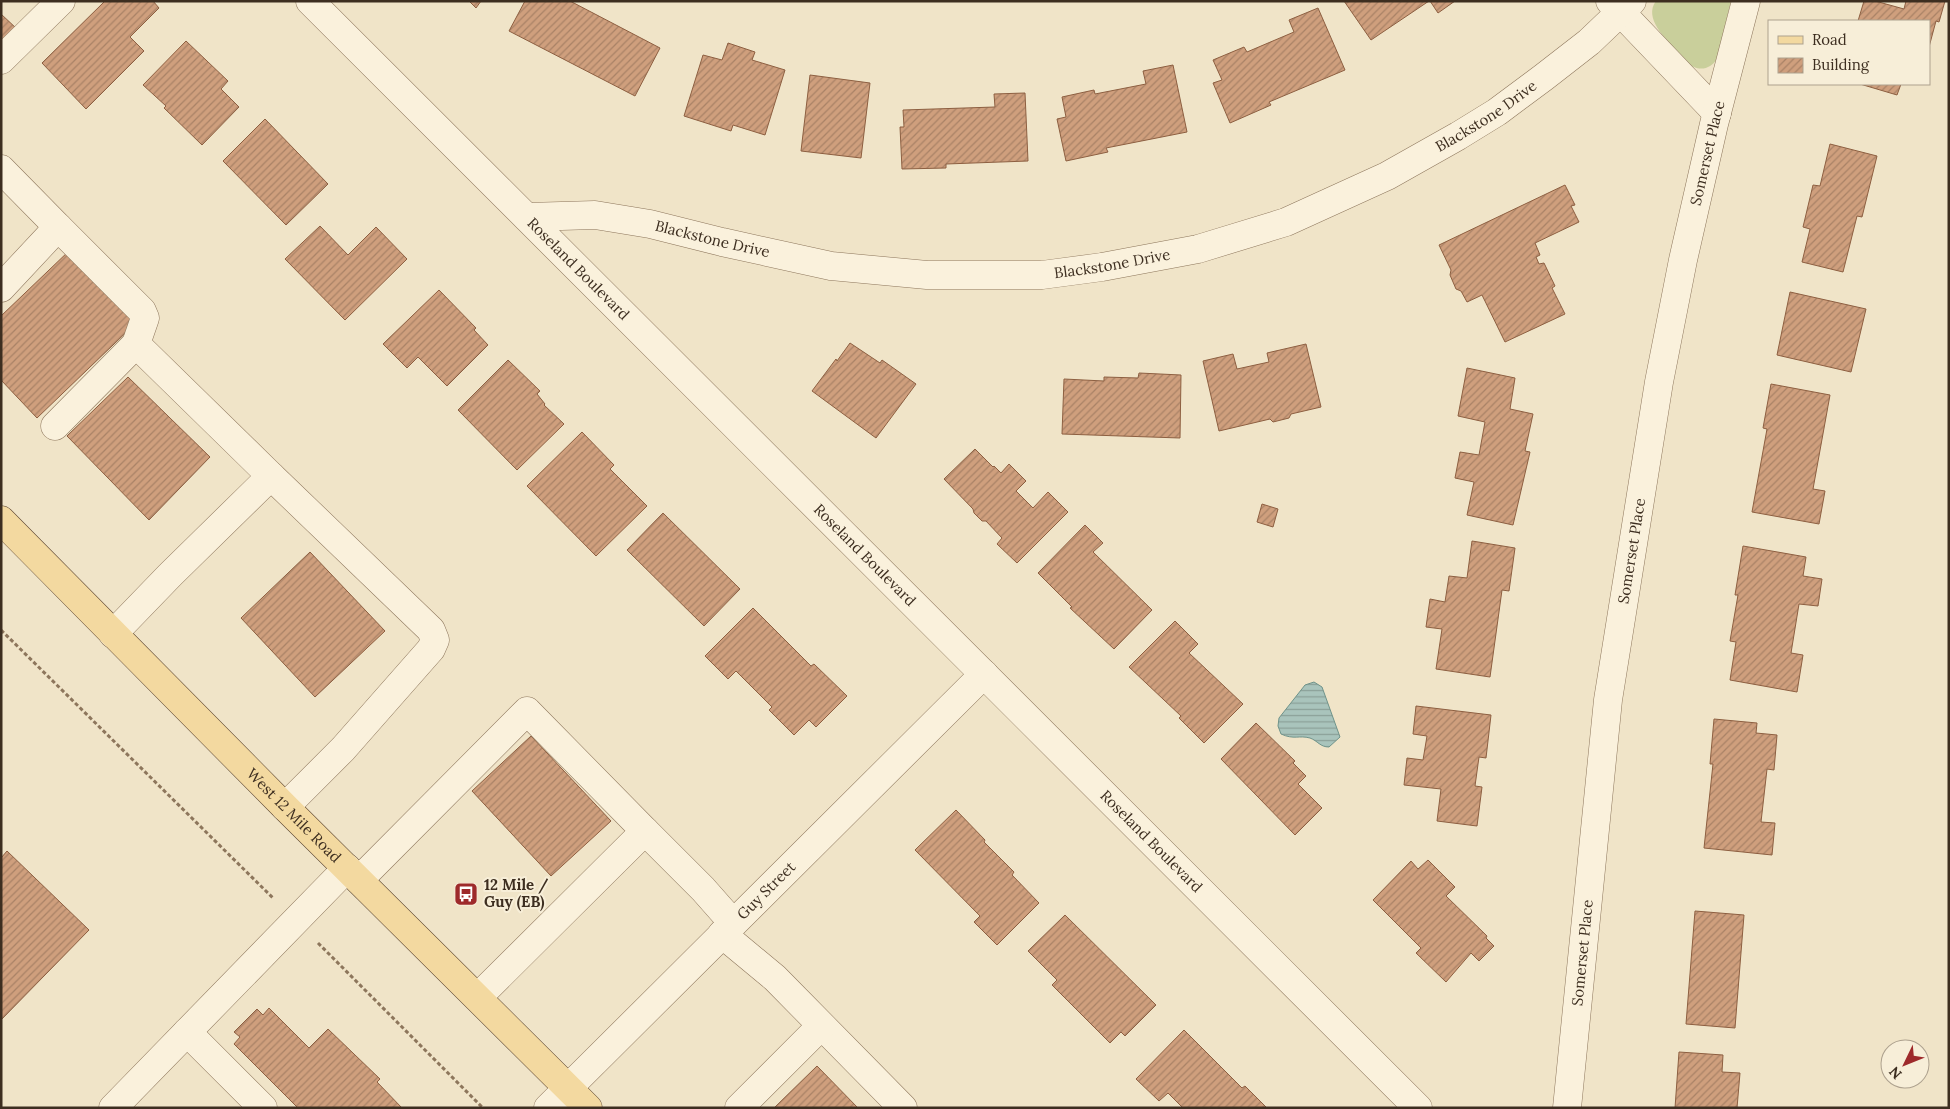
<svg xmlns="http://www.w3.org/2000/svg" width="1950" height="1109" font-family="Lora,serif">
<style>
.grass{fill:#c9cf9b}
.water{fill:url(#water-rules);stroke:#6f938a}
.building{fill:url(#building-hatch);stroke:#8d5f41}
.lines{fill:none;stroke-linecap:round;stroke-linejoin:round}
.minor-casing{stroke:#8d765c;stroke-width:29}
.major-casing{stroke:#5b4430;stroke-width:29}
.path{stroke:#8d765c;stroke-width:3;stroke-dasharray:4 2.5;stroke-linecap:butt}
.minor{stroke:#faf1dc;stroke-width:28}
.major{stroke:#f3d9a0;stroke-width:28}
.labels{text-anchor:middle;stroke-width:4;stroke-linejoin:round;paint-order:stroke}
.street-label{font-size:15px;fill:#3d2e20;stroke:#f7eed8}
.poi-label{font-size:15px;font-weight:bold;fill:#3d2e20;stroke:#f7eed8;text-anchor:start}
</style>
<defs>
<pattern id="water-rules" width="6" height="5" patternUnits="userSpaceOnUse" patternTransform="scale(1.25)"><rect width="6" height="5" fill="#a9c4bc"/><path d="M0 2.5h6" fill="none" stroke="#8ba098"/></pattern>
<pattern id="building-hatch" width="6" height="6" patternUnits="userSpaceOnUse" patternTransform="scale(1.25)"><rect width="6" height="6" fill="#cf9f7d"/><path d="M-1 1l2-2M0 6l6-6M5 7l2-2" fill="none" stroke="#a98266"/></pattern>
</defs>
<rect width="100%" height="100%" fill="#f0e4c8"/>
<!-- grass -->
<path class="grass" d="M1656 1H1731L1717 59C1712 67 1703 71 1694 67 1687 65 1682 56 1677 51 1666 39 1643 18 1656 1Z"/>
<!-- water -->
<path class="water" d="M1314 682 1322 687 1340 737 1329 747C1320 747 1318 741 1310 738 1299 735 1294 740 1281 734L1278 726 1279 718 1305 685Z"/>
<!-- building -->
<g class="building">
<path d="M105 1H153L159 8 130 37 144 51 86 109 42 63Z"/>
<path d="M469 1H481L476 8Z"/>
<path d="M525 1H570L660 48 635 96 509 31Z"/>
<path d="M1344 1H1429L1371 40Z"/>
<path d="M1430 1H1455L1438 13Z"/>
<path d="M1864 1H1875L1904 9 1906 1H1945L1939 22 1936 21 1929 47V21H1858Z"/>
<path d="M1318 8 1345 70 1269 102 1271 105 1230 123 1213 83 1222 80 1213 60 1244 47 1247 52 1294 32 1289 20Z"/>
<path d="M1 14 17 29 1 45Z"/>
<path d="M186 41 228 81 221 89 239 107 202 145 164 108 166 106 143 85Z"/>
<path d="M728 43 755 52 752 60 785 70 765 135 733 125 731 131 684 116 703 55 722 60Z"/>
<path d="M1173 65 1187 132 1106 148 1108 152 1066 161 1057 119 1066 117 1062 97 1094 90 1095 94 1146 84 1143 71Z"/>
<path d="M810 75 870 83 861 158 801 151Z"/>
<path d="M1860 84H1901L1897 95Z"/>
<path d="M1025 93 1028 161 946 164V168L902 169 900 127H904L903 110 995 107 994 94Z"/>
<path d="M265 119 328 184 286 225 223 161Z"/>
<path d="M1830 144 1877 156 1862 217 1857 216 1843 272 1802 262 1810 229 1803 227 1813 185 1820 186Z"/>
<path d="M1565 185 1575 205 1571 206 1579 222 1535 243 1540 255 1536 257 1539 264 1544 263 1555 286 1552 288 1565 314 1505 342 1482 295 1467 302 1461 291 1456 289 1450 275 1451 270 1439 245Z"/>
<path d="M320 226 348 255 376 227 407 259 345 320 285 259Z"/>
<path d="M71 249 139 320 37 418 1 380V316Z"/>
<path d="M439 290 476 328 474 330 488 345 447 386 418 357 407 368 383 344Z"/>
<path d="M1790 292 1866 309 1851 372 1777 355Z"/>
<path d="M850 343 880 363 882 360 916 384 876 438 812 391 836 359 837 361Z"/>
<path d="M1306 344 1321 407 1291 414 1289 418 1273 422 1270 419 1219 431 1203 361 1233 354 1237 369 1269 362 1267 353Z"/>
<path d="M508 360 540 391 537 394 545 404 544 405 564 424 517 470 458 410Z"/>
<path d="M1467 368 1515 378 1510 409 1533 414 1525 451 1530 452 1513 525 1467 515 1474 482 1455 478 1460 452 1479 455 1485 422 1458 416Z"/>
<path d="M1139 373 1181 375 1180 438 1062 434 1064 379 1104 381V377L1138 378Z"/>
<path d="M128 377 210 457 149 520 67 436Z"/>
<path d="M1771 384 1830 395 1813 489 1825 491 1819 524 1752 512 1767 429 1763 428Z"/>
<path d="M582 432 614 465 610 469 647 506 596 556 527 486Z"/>
<path d="M975 449 993 467 994 466 1001 473 1009 464 1026 481 1016 491 1033 508 1048 492 1068 512 1017 563 997 544 1002 538 986 521H982L974 513 973 509 944 479Z"/>
<path d="M1262 504 1278 509 1273 527 1257 522Z"/>
<path d="M663 513 740 589 704 626 627 550Z"/>
<path d="M1085 525 1103 543 1093 552 1152 610 1114 649 1070 608 1072 607 1038 573Z"/>
<path d="M1472 541 1515 548 1509 591 1502 590 1490 677 1436 669 1442 629 1426 627 1430 599 1445 602 1449 576 1467 578Z"/>
<path d="M1743 546 1806 557 1803 576 1822 579 1818 606 1799 604 1791 653 1803 655 1797 692 1730 680 1736 642 1730 641 1738 595H1735Z"/>
<path d="M310 552 385 631 315 697 241 618Z"/>
<path d="M753 608 811 666 814 664 847 696 816 727 809 720 794 735 769 710 772 707 736 671 728 679 705 656Z"/>
<path d="M1175 621 1198 644 1189 653 1243 704 1204 743 1179 718 1181 716 1129 667Z"/>
<path d="M1416 706 1491 715 1486 758 1479 757 1475 786 1482 787 1477 826 1437 821 1441 789 1404 785 1407 758 1423 760 1427 736 1413 734Z"/>
<path d="M1714 719 1757 723 1756 733 1777 735 1774 770 1767 769 1761 822 1775 823 1772 855 1704 848 1713 764H1710Z"/>
<path d="M1256 723 1295 761 1293 763 1306 776 1298 784 1322 808 1295 835 1221 759Z"/>
<path d="M531 736 611 821 551 876 472 791Z"/>
<path d="M956 810 985 840 984 842 1014 872 1012 875 1039 903 997 945 974 922 980 916 915 850Z"/>
<path d="M7 851 89 930 1 1020V858Z"/>
<path d="M1428 860 1455 887 1446 896 1487 936 1486 938 1494 946 1479 961 1471 953 1446 982 1416 953 1421 948 1373 900 1411 861 1418 869Z"/>
<path d="M1695 911 1744 915 1735 1028 1686 1024Z"/>
<path d="M1065 915 1156 1005 1125 1036 1121 1032 1110 1043 1052 985 1057 980 1028 951Z"/>
<path d="M269 1008 309 1048 328 1029 380 1079 377 1082 402 1108H298L234 1044 240 1037 234 1032 257 1009 263 1015Z"/>
<path d="M1184 1030 1242 1088 1245 1086 1267 1108H1183L1168 1093 1159 1101 1136 1079Z"/>
<path d="M1679 1052 1723 1055 1722 1072 1740 1073 1737 1108H1675Z"/>
<path d="M817 1066 858 1108H774Z"/>
</g>
<g class="lines">
<!-- minor casing -->
<g class="minor-casing">
<g id="minor">
<path id="s1" d="M310 1 1418 1108"/>
<path d="M1610 1 1717 113"/>
<path d="M1 60 61 1"/>
<path d="M1 169 58 227"/>
<path id="s2" d="M527 217 595 215 650 224 722 242 831 266 927 275H1042L1102 267 1198 249 1286 222 1387 176 1458 136 1497 112 1544 77 1589 42 1632 1"/>
<path d="M1 288 58 227 142 311 145 318 136 344"/>
<path d="M55 426 136 344 271 476"/>
<path d="M113 634 170 575 271 476 431 630 435 640 431 649 343 749 285 807"/>
<path d="M645 831 703 889 733 923"/>
<path d="M359 880 527 711 645 831 478 997"/>
<path d="M722 934 775 978 903 1108"/>
<path d="M187 1032 263 1108"/>
<path d="M113 1108 347 868"/>
<path id="s3" d="M548 1108 984 674"/>
<path d="M739 1108 821 1026"/>
<path id="s4" d="M1567 1108 1608 700 1659 382 1683 260 1714 124 1746 1"/>
</g>
</g>
<!-- major casing -->
<g class="major-casing">
<g id="major">
<path id="s5" d="M1 520 285 807 588 1108"/>
</g>
</g>
<!-- path -->
<g class="path">
<path d="M1 630 273 898"/>
<path d="M318 943 483 1108"/>
</g>
<!-- minor -->
<use href="#minor" class="minor"/>
<!-- major -->
<use href="#major" class="major"/>
</g>
<!-- icons -->
<defs>
<g id="bus-square" transform="scale(1.25)"><rect x="-9" y="-9" width="18" height="18" rx="4" fill="#9e2a2b" stroke="#f7eed8"/><path d="M-5-6H5V4H4V6H2V4H-2V6H-4V4H-5ZM-3.5-4V0h7V-4ZM-3.5 1.2v1.5H-2V1.2ZM2 1.2v1.5H3.5V1.2Z" fill="#fff"/></g>
</defs>
<g fill-rule="evenodd">
<use href="#bus-square" x="466" y="894"/>
</g>
<g class="labels">
<!-- street labels -->
<g class="street-label">
<text dy="5" stroke="none"><textPath href="#s2" startOffset="998">Blackstone Drive</textPath></text>
<text dy="5" stroke="none"><textPath href="#s4" startOffset="966">Somerset Place</textPath></text>
<text dy="5" stroke="none"><textPath href="#s2" startOffset="188">Blackstone Drive</textPath></text>
<text dy="5" stroke="none"><textPath href="#s2" startOffset="592">Blackstone Drive</textPath></text>
<text dy="5" stroke="none"><textPath href="#s1" startOffset="379">Roseland Boulevard</textPath></text>
<text dy="5" stroke="none"><textPath href="#s4" startOffset="561">Somerset Place</textPath></text>
<text dy="5" stroke="none"><textPath href="#s1" startOffset="784">Roseland Boulevard</textPath></text>
<text dy="5" stroke="none"><textPath href="#s5" startOffset="416">West 12 Mile Road</textPath></text>
<text dy="5" stroke="none"><textPath href="#s1" startOffset="1189">Roseland Boulevard</textPath></text>
<text dy="5" stroke="none"><textPath href="#s3" startOffset="308">Guy Street</textPath></text>
<text dy="5" stroke="none"><textPath href="#s4" startOffset="156">Somerset Place</textPath></text>
</g>
<!-- poi labels -->
<g class="poi-label">
<text x="484" y="890">12 Mile /<tspan x="484" dy="17">Guy (EB)</tspan></text>
</g>
</g>
<!-- border -->
<rect width="1950" height="1109" fill="none" stroke="#3d2e20" stroke-width="5"/>
<!-- legend -->
<rect x="1768" y="20" width="162" height="65" fill="#f7eed8" stroke="#ada18e"/>
<rect x="1778" y="36" width="25" height="8" fill="#f3d9a0" stroke="#ada18e"/>
<text x="1812" y="45" font-size="15" fill="#3d2e20">Road</text>
<rect x="1778" y="58" width="25" height="15" fill="url(#building-hatch)" stroke="#ada18e"/>
<text x="1812" y="70" font-size="15" fill="#3d2e20">Building</text>
<!-- north arrow -->
<g transform="translate(1905 1064) rotate(227)"><circle r="24" fill="#f7eed8" stroke="#ada18e"/>
<path d="M0-4L9 19L0 12L-9 19Z" fill="#9e2a2b"/>
<text y="-8" font-size="14" font-weight="bold" text-anchor="middle" fill="#3d2e20">N</text>
</g>
</svg>
